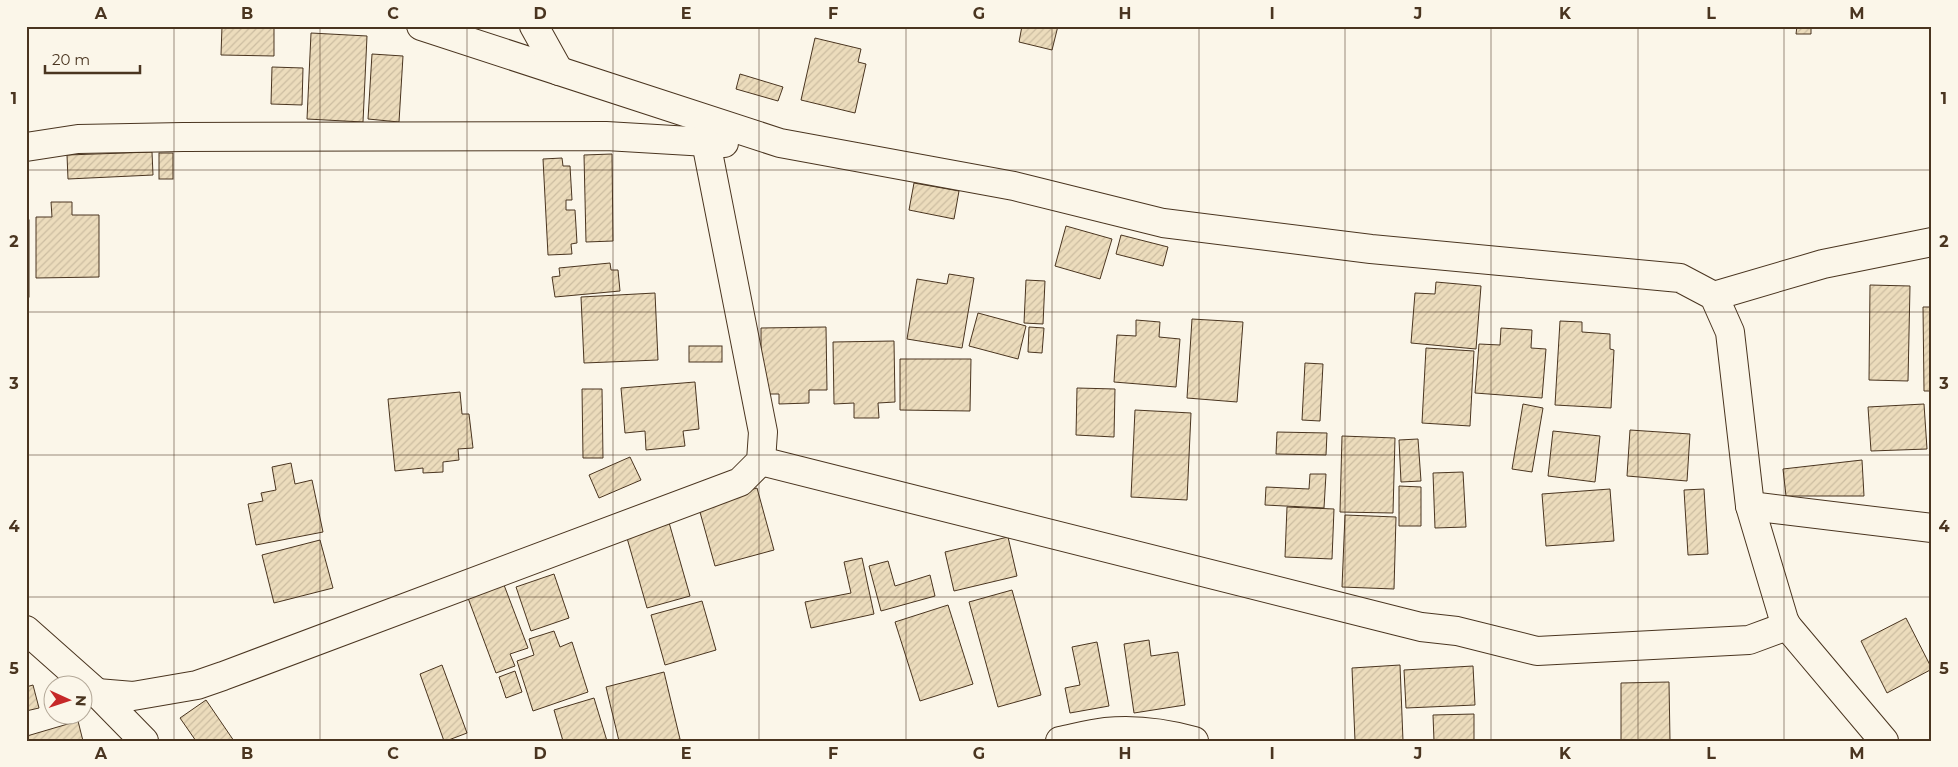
<svg xmlns="http://www.w3.org/2000/svg" width="1958" height="767" font-family="Montserrat,sans-serif">
<style>
.building{fill:url(#building-hatch);stroke:#4a3520}
.lines{fill:none;stroke-linecap:round;stroke-linejoin:round}
.street-casing{stroke:#4a3520;stroke-width:30}
.secondary-casing{stroke:#4a3520;stroke-width:30}
.street{stroke:#fbf6e9;stroke-width:28}
.secondary{stroke:#fbf6e9;stroke-width:28}
.grid{fill:none;stroke:#4a3520;stroke-width:1;stroke-opacity:0.55}
.neatline{fill:none;stroke:#4a3520;stroke-width:2}
.grid-label{font-size:16px;text-anchor:middle;font-weight:bold;fill:#4a3520}
</style>
<defs>
<pattern id="building-hatch" width="6" height="6" patternUnits="userSpaceOnUse" patternTransform="scale(1.25)"><rect width="6" height="6" fill="#ecdcbc"/><path d="M-1 1l2-2M0 6l6-6M5 7l2-2" fill="none" stroke="#ccbda1"/></pattern>
</defs>
<rect width="100%" height="100%" fill="#fbf6e9"/>
<!-- building -->
<g class="building">
<path d="M222 26H274V56L221 55Z"/>
<path d="M1022 26H1058L1052 50 1019 42Z"/>
<path d="M1797 26H1811V34H1796Z"/>
<path d="M311 33 367 36 363 122 307 119Z"/>
<path d="M815 38 861 49 858 62 866 64 855 113 801 100Z"/>
<path d="M372 54 403 56 399 122 368 119Z"/>
<path d="M272 67 303 68 302 105 271 104Z"/>
<path d="M740 74 783 87 778 101 736 89Z"/>
<path d="M152 152 153 175 68 179 67 155Z"/>
<rect x="159" y="153" width="14" height="26"/>
<path d="M612 154 613 241 586 242 584 155Z"/>
<path d="M562 158 563 166H570L572 200H566V210H575L577 243 571 244 572 254 548 255 543 159Z"/>
<path d="M914 183 959 191 954 219 909 210Z"/>
<path d="M51 202H72V215H99V277L36 278V217H52Z"/>
<rect x="26" y="220" width="3" height="77"/>
<path d="M1066 226 1112 239 1100 279 1055 266Z"/>
<path d="M1121 235 1168 247 1163 266 1116 254Z"/>
<path d="M610 263 611 270H618L620 291 555 297 552 277 560 276 559 268Z"/>
<path d="M949 274 974 278 962 348 907 339 917 279 947 284Z"/>
<path d="M1026 280 1045 281 1043 324 1024 323Z"/>
<path d="M1436 282 1481 286 1476 349 1411 343 1415 293 1435 294Z"/>
<path d="M1870 285 1910 286 1908 381 1869 380Z"/>
<path d="M655 293 658 360 584 363 581 297Z"/>
<path d="M1923 307H1932V391H1924Z"/>
<path d="M978 313 1026 326 1018 359 969 346Z"/>
<path d="M1192 319 1243 322 1237 402 1187 398Z"/>
<path d="M1136 320 1160 322 1159 337 1180 339 1176 387 1114 382 1117 335 1136 336Z"/>
<path d="M1560 321 1582 322V332L1610 334V349L1614 350 1611 408 1555 405Z"/>
<path d="M826 327 827 390H809V403L779 404V394H761V328Z"/>
<path d="M1029 327 1044 328 1042 353 1028 352Z"/>
<path d="M1501 328 1532 330 1531 348 1546 349 1542 398 1475 393 1479 344 1500 345Z"/>
<path d="M894 341 895 402 878 403 879 418H854V403L834 404 833 342Z"/>
<rect x="689" y="346" width="33" height="16"/>
<path d="M1426 348 1474 351 1470 426 1422 423Z"/>
<path d="M900 359H971L970 411 900 410Z"/>
<path d="M1305 363 1323 364 1320 421 1302 420Z"/>
<path d="M695 382 699 429 683 431 685 446 646 450 645 431 625 433 621 388Z"/>
<path d="M1077 388 1115 389 1114 437 1076 435Z"/>
<path d="M582 389H602L603 458H583Z"/>
<path d="M460 392 462 414H469L473 448 458 449 459 460 443 462V472L423 473V468L395 471 388 399Z"/>
<path d="M1523 404 1543 408 1532 472 1512 469Z"/>
<path d="M1924 404 1927 449 1871 451 1868 407Z"/>
<path d="M1135 410 1191 413 1187 500 1131 497Z"/>
<path d="M1630 430 1690 434 1687 481 1627 476Z"/>
<path d="M1553 431 1600 436 1595 482 1548 476Z"/>
<path d="M1277 432 1327 433 1326 455 1276 454Z"/>
<path d="M1342 436 1395 438 1393 513 1340 512Z"/>
<path d="M1418 439 1421 481 1401 482 1399 440Z"/>
<path d="M630 457 641 480 599 498 589 475Z"/>
<path d="M1862 460 1864 496H1786L1783 469Z"/>
<path d="M291 463 295 484 312 480 323 532 256 545 248 504 263 501 261 493 276 490 272 467Z"/>
<path d="M1463 472 1466 527 1435 528 1433 473Z"/>
<path d="M1310 474H1326L1324 508 1265 505 1266 487 1309 489Z"/>
<path d="M1399 486 1421 487V526H1399Z"/>
<path d="M757 488 774 550 715 566 698 505Z"/>
<path d="M1610 489 1614 541 1546 546 1542 494Z"/>
<path d="M1704 489 1708 554 1688 555 1684 490Z"/>
<path d="M1287 507 1334 509 1332 559 1285 557Z"/>
<path d="M1345 515 1396 517 1394 589 1342 587Z"/>
<path d="M668 519 690 596 647 608 625 531Z"/>
<path d="M1008 537 1017 576 954 591 945 552Z"/>
<path d="M320 540 333 588 274 603 262 555Z"/>
<path d="M862 558 874 614 811 628 805 602 851 593 844 562Z"/>
<path d="M888 561 895 586 930 575 935 596 881 611 869 566Z"/>
<path d="M554 574 569 618 531 631 516 587Z"/>
<path d="M504 585 528 648 510 654 515 666 496 673 468 598Z"/>
<path d="M1012 590 1041 695 998 707 969 602Z"/>
<path d="M702 601 716 650 665 665 651 615Z"/>
<path d="M948 605 973 684 920 701 895 622Z"/>
<path d="M1906 618 1932 669 1887 693 1861 641Z"/>
<path d="M554 631 560 647 572 642 588 692 533 711 517 661 534 655 529 639Z"/>
<path d="M1149 640 1151 656 1178 652 1185 705 1134 713 1124 644Z"/>
<path d="M1097 642 1109 706 1070 713 1065 688 1080 685 1072 647Z"/>
<path d="M442 665 467 733 446 741H444L420 674Z"/>
<path d="M1400 665 1403 741H1355L1352 668Z"/>
<path d="M1473 666 1475 705 1406 708 1404 670Z"/>
<path d="M515 671 522 692 506 698 499 677Z"/>
<path d="M664 672 680 739 671 741H619L606 687Z"/>
<path d="M1669 682 1670 741H1621V683Z"/>
<path d="M33 685 39 708 26 711V687Z"/>
<path d="M594 698 607 741H563L554 710Z"/>
<path d="M206 700 234 741H196L180 718Z"/>
<path d="M1474 714V741H1434L1433 715Z"/>
<path d="M78 721 83 741H29L27 736Z"/>
</g>
<g class="lines">
<!-- street casing -->
<g class="street-casing">
<g id="street">
<path d="M421 26 780 143 1014 186 1163 223 1371 249 1680 278 1714 296 1730 332 1750 506 1784 620 1787 626 1884 741"/>
<path d="M534 26 559 71"/>
<path d="M26 147 78 139 183 137 606 136 724 143"/>
<path d="M1714 296 1823 264 1932 242"/>
<path d="M761 461 1397 621 1421 627 1457 631 1537 651 1749 640 1787 626"/>
<path d="M1750 506 1932 528"/>
<path d="M97 693 133 696 197 685 223 676 740 482 761 461 763 432 706 142"/>
<path d="M1060 741C1075 738 1090 734 1106 732 1135 729 1165 733 1194 741"/>
</g>
</g>
<!-- secondary casing -->
<g class="secondary-casing">
<path id="secondary" d="M26 630 97 693 144 741"/>
</g>
<!-- street -->
<use href="#street" class="street"/>
<!-- secondary -->
<use href="#secondary" class="secondary"/>
</g>
<!-- grid -->
<path class="grid" d="M174 26V741M320 26V741M467 26V741M613 26V741M759 26V741M906 26V741M1052 26V741M1199 26V741M1345 26V741M1491 26V741M1638 26V741M1784 26V741M26 170H1932M26 312H1932M26 455H1932M26 597H1932"/>
<!-- border -->
<rect width="1958" height="767" fill="none" stroke="#fbf6e9" stroke-width="55"/>
<!-- north arrow -->
<g transform="translate(68 700) rotate(93)"><circle r="24" fill="#fbf6e9" stroke="#b4a999"/>
<path d="M0-4L9 19L0 12L-9 19Z" fill="#c62828"/>
<text y="-8" font-size="14" font-weight="bold" text-anchor="middle" fill="#4a3520">N</text>
</g>
<!-- scale -->
<path d="M45 65v8h95v-8" fill="none" stroke="#4a3520" stroke-width="2.5"/>
<text x="52" y="65" font-size="15" fill="#4a3520" stroke="#fbf6e9" stroke-width="4" paint-order="stroke">20 m</text>
<rect x="28" y="28" width="1902" height="712" class="neatline"/>
<g class="grid-label">
<text x="101" y="19">A</text>
<text x="247" y="19">B</text>
<text x="393" y="19">C</text>
<text x="540" y="19">D</text>
<text x="686" y="19">E</text>
<text x="833" y="19">F</text>
<text x="979" y="19">G</text>
<text x="1125" y="19">H</text>
<text x="1272" y="19">I</text>
<text x="1418" y="19">J</text>
<text x="1565" y="19">K</text>
<text x="1711" y="19">L</text>
<text x="1857" y="19">M</text>
<text x="14" y="104">1</text>
<text x="1944" y="104">1</text>
<text x="14" y="247">2</text>
<text x="1944" y="247">2</text>
<text x="14" y="389">3</text>
<text x="1944" y="389">3</text>
<text x="14" y="532">4</text>
<text x="1944" y="532">4</text>
<text x="14" y="674">5</text>
<text x="1944" y="674">5</text>
<text x="101" y="759">A</text>
<text x="247" y="759">B</text>
<text x="393" y="759">C</text>
<text x="540" y="759">D</text>
<text x="686" y="759">E</text>
<text x="833" y="759">F</text>
<text x="979" y="759">G</text>
<text x="1125" y="759">H</text>
<text x="1272" y="759">I</text>
<text x="1418" y="759">J</text>
<text x="1565" y="759">K</text>
<text x="1711" y="759">L</text>
<text x="1857" y="759">M</text>
</g>
</svg>
